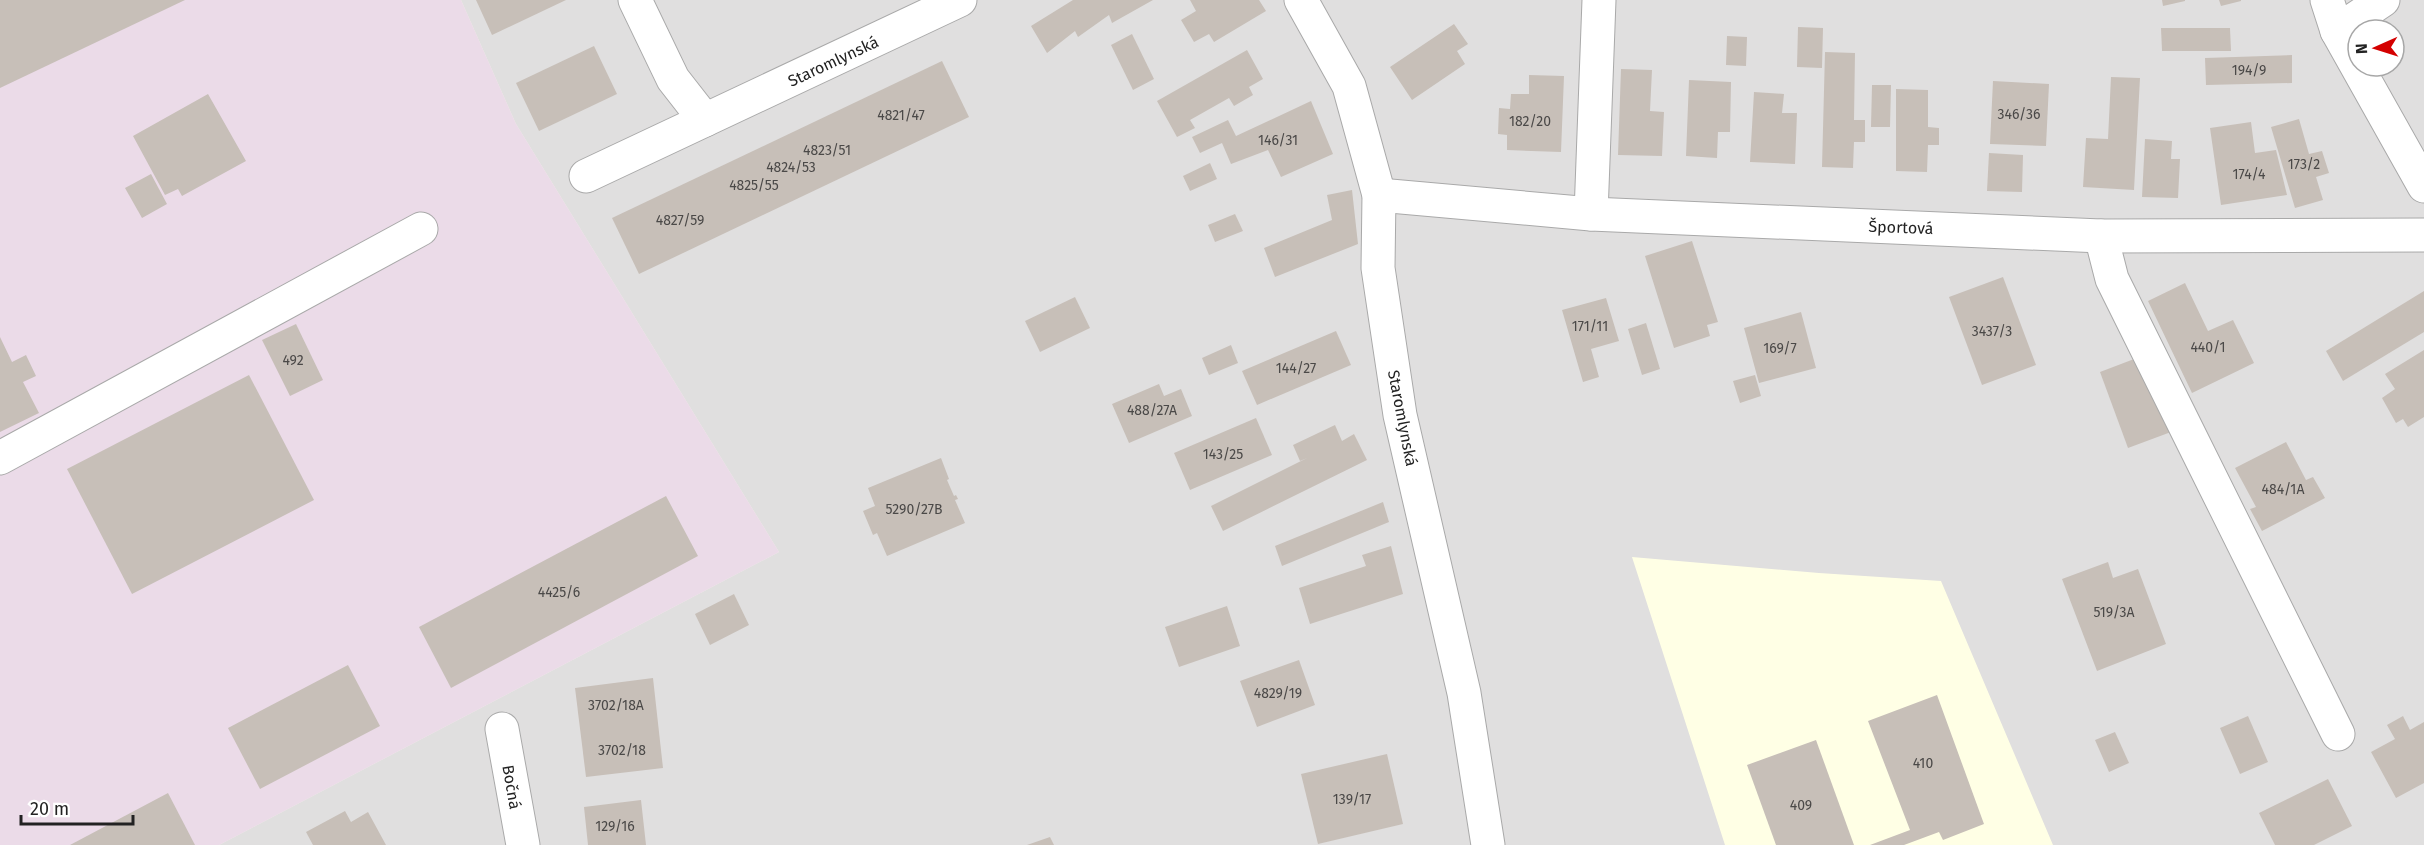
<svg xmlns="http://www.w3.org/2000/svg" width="2424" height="845" font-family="'Fira Sans',sans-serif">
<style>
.residential{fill:#e0dfdf;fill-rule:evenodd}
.industrial{fill:#ebdbe8}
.education{fill:#ffffe5}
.building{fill:#c7bfb8}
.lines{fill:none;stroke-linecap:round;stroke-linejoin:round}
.minor-casing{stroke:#a9a9a9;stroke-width:35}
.minor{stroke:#fff;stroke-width:33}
.labels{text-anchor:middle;stroke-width:5;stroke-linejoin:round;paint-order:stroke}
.number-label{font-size:14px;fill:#4b4948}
.street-label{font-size:16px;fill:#222;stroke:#fff}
</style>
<rect width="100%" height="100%" fill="#f2efe9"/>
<!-- residential -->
<path class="residential" d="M461 0H2424V845H219L779 552 516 124ZM2358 30H2394V66H2358Z"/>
<!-- industrial -->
<path class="industrial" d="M0 0H461L516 124 779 552 219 845H0Z"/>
<!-- education -->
<path class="education" d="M1632 557 1819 573 1941 581 2053 845H1725Z"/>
<!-- building -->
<g class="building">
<path d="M0 0H185L0 88Z"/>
<path d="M476 0H566L492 35Z"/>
<path d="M1073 0H1153L1112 23 1109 15 1078 37 1075 31 1047 53 1031 26Z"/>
<path d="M1190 0H1259L1266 11 1214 42 1209 34 1194 42 1181 20 1196 11Z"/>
<path d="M2162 0H2185V1L2163 6Z"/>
<path d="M2219 0H2241V1L2221 6Z"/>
<path d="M1454 24 1468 44 1457 51 1465 64 1412 100 1390 67Z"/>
<path d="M1798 27 1823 28 1822 68 1797 67Z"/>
<path d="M2161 28H2230L2231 51H2162Z"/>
<path d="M1132 34 1154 79 1133 90 1111 45Z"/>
<path d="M1727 36 1747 37 1746 66 1726 65Z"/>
<path d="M594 46 617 94 539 131 516 83Z"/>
<path d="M1247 50 1263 79 1249 87 1253 95 1234 106 1229 98 1190 120 1195 128 1177 137 1157 101Z"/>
<path d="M1825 52 1855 53 1854 120H1865V142H1854L1853 168 1822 167Z"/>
<path d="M2292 55V83L2206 85 2205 58Z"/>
<path d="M942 61 969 117 639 274 612 218Z"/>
<path d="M1621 69 1652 70 1650 111 1664 112 1662 156 1618 155Z"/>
<path d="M1529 75 1564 76 1561 152 1507 150V135L1498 134 1499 108 1510 109 1511 94H1529Z"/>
<path d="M2111 77 2140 78 2134 190 2083 187 2086 138 2108 139Z"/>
<path d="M1689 80 1731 82 1730 132H1718L1717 158 1686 156Z"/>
<path d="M1993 81 2049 84 2046 146 1990 144Z"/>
<path d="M1872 85H1891L1890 127H1871Z"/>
<path d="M1896 89 1928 90V127L1939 128V145H1928L1927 172 1896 171Z"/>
<path d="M1754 92 1784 94 1782 113H1797L1795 164 1750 162Z"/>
<path d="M208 94 246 161 182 196 178 189 165 195 133 136Z"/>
<path d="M1311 101 1333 154 1281 177 1268 150 1231 164 1222 143 1200 153 1192 137 1228 120 1236 136Z"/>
<path d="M2299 119 2309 154 2322 151 2329 173 2316 177 2323 200 2295 208 2271 127Z"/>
<path d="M2251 122 2255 153 2276 150 2287 195 2221 205 2210 128Z"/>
<path d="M2145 139 2172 141 2171 159H2180L2178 198 2142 197Z"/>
<path d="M1989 153 2023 155 2022 192 1987 191Z"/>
<path d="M1210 163 1217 179 1190 191 1183 176Z"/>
<path d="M151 174 167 204 142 218 125 188Z"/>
<path d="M1352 190 1358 244 1275 277 1264 248 1332 220 1327 195Z"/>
<path d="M1235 214 1243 231 1215 242 1208 225Z"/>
<path d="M1692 241 1718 322 1707 325 1710 336 1674 348 1645 256Z"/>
<path d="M2003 277 2036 365 1982 385 1949 297Z"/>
<path d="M2185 283 2208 331 2233 320 2254 363 2192 393 2148 301Z"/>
<path d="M2424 291V332L2343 381 2326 351Z"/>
<path d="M1075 297 1090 328 1040 352 1025 321Z"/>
<path d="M1606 298 1619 341 1591 349 1599 377 1583 382 1562 310Z"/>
<path d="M1801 312 1816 368 1759 383 1744 328Z"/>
<path d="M1646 323 1660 369 1642 375 1628 329Z"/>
<path d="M296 324 323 380 290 396 262 340Z"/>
<path d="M1336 331 1351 365 1257 405 1242 371Z"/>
<path d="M0 337 12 362 26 355 36 376 23 382 39 413 0 432Z"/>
<path d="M1231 345 1238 363 1209 375 1202 358Z"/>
<path d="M2424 350V417L2408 427 2403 419 2396 423 2382 398 2395 389 2385 374Z"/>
<path d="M2142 356 2171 432 2128 448 2100 372Z"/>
<path d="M249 375 314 500 132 594 67 469Z"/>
<path d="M1755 375 1761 396 1740 403 1733 381Z"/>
<path d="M1159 384 1164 396 1181 389 1192 416 1129 443 1112 404Z"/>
<path d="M1256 418 1272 455 1190 490 1174 453Z"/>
<path d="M1335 425 1342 441 1354 434 1367 460 1223 531 1211 506 1307 458 1300 461 1293 445Z"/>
<path d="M2286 442 2306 480 2313 477 2325 498 2262 531 2250 509 2256 507 2235 468Z"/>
<path d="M941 458 949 479 947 480 954 496 956 495 958 499 955 500 965 523 887 556 877 533 873 535 863 511 875 506 868 488Z"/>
<path d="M666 496 698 556 451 688 419 627Z"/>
<path d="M1383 502 1389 522 1282 566 1275 546Z"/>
<path d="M1391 546 1403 594 1310 624 1299 588 1366 566 1362 555Z"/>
<path d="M2108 562 2113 578 2138 569 2166 644 2097 671 2062 579Z"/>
<path d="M734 594 749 625 710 645 695 614Z"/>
<path d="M1227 606 1240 646 1179 667 1165 627Z"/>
<path d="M1299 660 1315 705 1257 727 1240 681Z"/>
<path d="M348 665 380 726 260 789 228 728Z"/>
<path d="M653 678 663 768 586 777 575 688Z"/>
<path d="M1937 695 1984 824 1943 840 1939 832 1904 845H1870L1910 830 1868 721Z"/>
<path d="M2248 716 2268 762 2240 774 2220 728Z"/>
<path d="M2403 716 2410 730 2424 722V783L2396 798 2371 752 2395 739 2387 725Z"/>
<path d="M2115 732 2129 763 2109 772 2095 740Z"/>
<path d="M1816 740 1854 845H1776L1747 765Z"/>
<path d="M1387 754 1403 824 1318 844 1301 774Z"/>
<path d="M2328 779 2352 826 2314 845H2275L2259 813Z"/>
<path d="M168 793 195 845H70Z"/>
<path d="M641 800 646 845H588L584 807Z"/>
<path d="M345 811 351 822 368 812 386 845H313L306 832Z"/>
<path d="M1050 837 1054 845H1027Z"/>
</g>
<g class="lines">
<!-- minor casing -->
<g class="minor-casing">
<g id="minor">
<path d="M635 0 673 79 705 120"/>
<path d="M1301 0 1349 86 1379 195 1378 268 1400 415 1464 693 1488 845"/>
<path d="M2327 0 2337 31 2424 186"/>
<path d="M2337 31 2383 0"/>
<path d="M586 176 960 0"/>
<path d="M1379 195 1591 214 2101 236 2424 235"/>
<path d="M1591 214 1599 0"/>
<path d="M2101 236 2112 279 2338 734"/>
<path d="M0 458 421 229"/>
<path d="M502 729 523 845"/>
</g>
</g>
<!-- minor -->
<use href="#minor" class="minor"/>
</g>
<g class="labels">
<!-- number labels -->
<g class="number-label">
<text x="2249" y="75">194/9</text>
<text x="2019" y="119">346/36</text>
<text x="901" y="120">4821/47</text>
<text x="1530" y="126">182/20</text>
<text x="1278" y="145">146/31</text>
<text x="827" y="155">4823/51</text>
<text x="2304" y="169">173/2</text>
<text x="791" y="172">4824/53</text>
<text x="2249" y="179">174/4</text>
<text x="754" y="190">4825/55</text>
<text x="680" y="225">4827/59</text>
<text x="1590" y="331">171/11</text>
<text x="1992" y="336">3437/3</text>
<text x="2208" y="352">440/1</text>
<text x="1780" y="353">169/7</text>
<text x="293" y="365">492</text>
<text x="1296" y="373">144/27</text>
<text x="1152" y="415">488/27A</text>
<text x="1223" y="459">143/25</text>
<text x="2283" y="494">484/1A</text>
<text x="914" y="514">5290/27B</text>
<text x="559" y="597">4425/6</text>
<text x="2114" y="617">519/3A</text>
<text x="1278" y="698">4829/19</text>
<text x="616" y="710">3702/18A</text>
<text x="622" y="755">3702/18</text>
<text x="1923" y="768">410</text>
<text x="1352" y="804">139/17</text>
<text x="1801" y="810">409</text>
<text x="615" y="831">129/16</text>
</g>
<!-- street labels -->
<g class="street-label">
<text transform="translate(833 61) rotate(-25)" y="6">Staromlynská</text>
<text transform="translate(1901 227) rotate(2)" y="6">Športová</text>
<text transform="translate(1403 418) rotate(79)" y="6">Staromlynská</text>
<text transform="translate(512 787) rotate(80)" y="6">Bočná</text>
</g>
</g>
<!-- north arrow -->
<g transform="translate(2376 48) rotate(267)"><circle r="28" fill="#ffffff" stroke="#a7a7a7" stroke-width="1.5"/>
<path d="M0-4.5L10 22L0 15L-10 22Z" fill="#d40000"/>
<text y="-9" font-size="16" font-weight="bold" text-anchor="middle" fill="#222222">N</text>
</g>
<!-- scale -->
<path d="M21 815v9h112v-9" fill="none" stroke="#222222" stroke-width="3"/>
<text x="30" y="815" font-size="18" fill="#222222" stroke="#ffffff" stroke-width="4.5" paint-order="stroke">20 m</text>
</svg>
